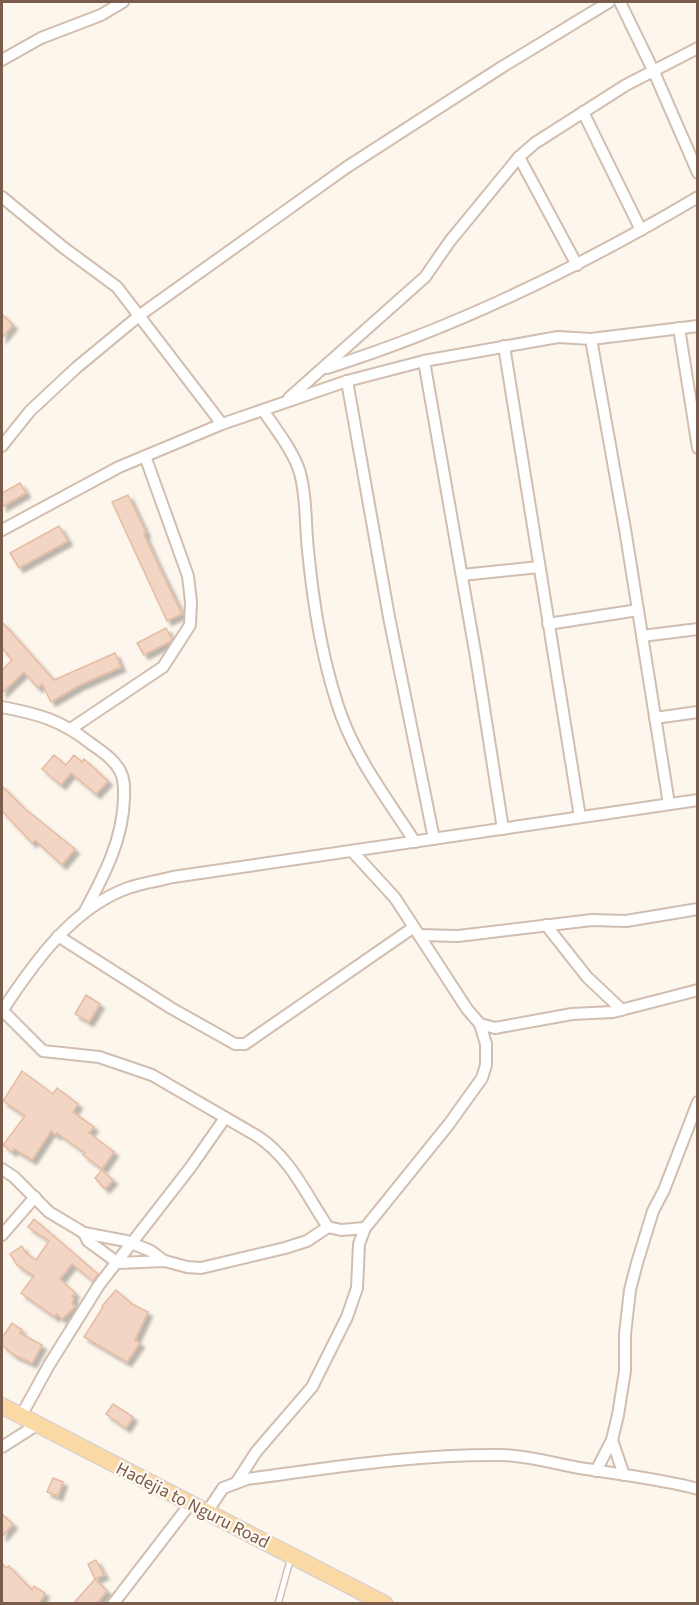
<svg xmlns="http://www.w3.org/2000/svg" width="699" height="1605" font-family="'Source Sans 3',sans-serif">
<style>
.building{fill:#f3d5c3;stroke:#e6bba3;stroke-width:1.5;filter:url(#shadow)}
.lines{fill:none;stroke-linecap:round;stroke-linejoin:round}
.lane-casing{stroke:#d1beb0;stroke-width:8}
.street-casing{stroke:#d1beb0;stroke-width:14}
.primary-casing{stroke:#dad1cd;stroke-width:18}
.lane{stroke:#fff;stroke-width:5}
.street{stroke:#fff;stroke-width:10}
.primary{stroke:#fbd9a5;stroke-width:15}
.labels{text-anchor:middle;stroke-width:4.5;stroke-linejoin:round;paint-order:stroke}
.street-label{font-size:18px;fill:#7a5c4d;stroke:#fffaf3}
</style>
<defs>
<filter id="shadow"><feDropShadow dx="4.5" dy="4.5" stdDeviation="1.5" flood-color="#0004"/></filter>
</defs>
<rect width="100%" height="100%" fill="#fdf6ec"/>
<!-- building -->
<g class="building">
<path d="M2 314 13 325 2 338Z"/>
<path d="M20 483 26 493 2 507V493Z"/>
<path d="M128 495 146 533 144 534 160 569 182 614 167 621 112 502Z"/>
<path d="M59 526 68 541 19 568 10 553Z"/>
<path d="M2 622 54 680 115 653 121 667 80 685 51 702 42 684 38 688 24 672 2 693V670L12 660 2 648Z"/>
<path d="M166 628 172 639 171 641 144 655 137 643Z"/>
<path d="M54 755 66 765 74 755 82 762 84 759 108 781 96 794 71 773 61 785 42 769Z"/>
<path d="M2 786 24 808 75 849 62 865 35 840 32 843 2 811Z"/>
<path d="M86 995 100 1004 89 1022 75 1014Z"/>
<path d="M22 1071 53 1094 57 1088 78 1104 73 1112 94 1127 89 1133 114 1152 102 1169 83 1155 85 1153 57 1133 56 1135 51 1131 32 1160 14 1149 12 1152 3 1145 25 1116 3 1101Z"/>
<path d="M102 1170 113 1180 105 1189 95 1178Z"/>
<path d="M34 1219 98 1274 93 1281 72 1264 60 1279 75 1293 72 1297 74 1299 72 1303 75 1307 62 1319 57 1314 55 1317 21 1293 34 1276 17 1265 10 1254 22 1246 26 1253 36 1260 49 1241 28 1227Z"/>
<path d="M116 1290 132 1304 148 1312 135 1340 140 1343 127 1362 84 1337 103 1307 102 1306Z"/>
<path d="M12 1323 22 1330 20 1333 42 1345 32 1363 14 1355 2 1345V1338Z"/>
<path d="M113 1404 133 1417 126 1428 106 1414Z"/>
<path d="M53 1478 63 1482 58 1496 47 1492Z"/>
<path d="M2 1514 13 1524 2 1537Z"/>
<path d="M96 1560 104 1575 95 1579 88 1564Z"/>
<path d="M2 1563 6 1568 9 1566 32 1590 34 1586 45 1593 39 1604H2Z"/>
<path d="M95 1579 107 1591 96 1604H73Z"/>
</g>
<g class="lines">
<!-- lane casing -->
<g class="lane-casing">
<path id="lane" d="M278 1604 291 1557"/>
</g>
<!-- street casing -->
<g class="street-casing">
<g id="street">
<path d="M620 2 654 72 698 173"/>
<path d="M2 60 41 38 101 15 123 2"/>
<path d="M583 112 641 230"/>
<path d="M519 157 577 265"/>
<path d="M2 197 64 248 117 287 222 424"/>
<path d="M679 328 698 448"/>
<path d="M591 339 625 529 669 804"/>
<path d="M504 346 580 817"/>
<path d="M424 361 476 657 503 829"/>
<path d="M327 368C458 327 580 267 698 197"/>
<path d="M347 381 389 617 434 839"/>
<path d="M289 398 425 277 450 241 519 157 535 143 626 85 698 48"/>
<path d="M263 410C276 430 293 450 300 473 307 498 305 525 308 550 313 602 321 654 337 703 353 755 386 797 415 842"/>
<path d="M2 446 30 411 76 368 140 315 347 167 502 67 609 2"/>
<path d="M2 530 119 467 222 424 347 381 424 361 558 337 591 339 698 326"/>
<path d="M462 575 539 567"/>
<path d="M548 624 638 610"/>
<path d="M642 636 698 629"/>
<path d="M2 707C38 714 61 720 90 743 101 751 114 759 120 771 125 780 124 789 124 798 123 840 104 875 85 911"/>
<path d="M655 718 698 712"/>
<path d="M72 728 163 667 190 625 191 602 188 576 145 456"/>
<path d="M546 925 587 977 622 1010"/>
<path d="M419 935 458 936 592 920 626 921 698 909"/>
<path d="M58 936 171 1008 235 1044H245L414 927"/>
<path d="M2 1010 43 1051 99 1057 152 1075 257 1136C291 1158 306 1195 328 1227L341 1230 365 1228"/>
<path d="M2 1011C33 964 72 908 128 888 142 883 158 881 173 877L698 800"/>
<path d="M480 1024 495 1028 572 1014 613 1012 698 990"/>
<path d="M2 1169 14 1177 49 1212 84 1233 126 1241 151 1251 164 1261"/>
<path d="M84 1233 88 1241 118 1263 165 1261 187 1267 201 1268 285 1248 307 1241 328 1227"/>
<path d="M2 1235 35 1197"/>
<path d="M21 1416 49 1365 99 1285 190 1168 225 1118"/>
<path d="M612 1440 624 1475"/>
<path d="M2 1447 38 1424"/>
<path d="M596 1471 612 1440 618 1415 625 1371V1334L630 1290 637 1263 653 1211 664 1190 698 1102"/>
<path d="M236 1483 256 1452 312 1387 347 1317 357 1288 359 1244 365 1228 449 1124 482 1078 486 1065V1044L480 1024 467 1009 395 898 352 851"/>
<path d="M207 1512 223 1488 247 1479C331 1468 416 1454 501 1455 529 1455 558 1465 586 1469 623 1475 661 1479 698 1489"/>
<path d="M113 1604 190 1504"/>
</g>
</g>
<!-- primary casing -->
<g class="primary-casing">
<path id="primary" d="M2 1406 385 1604"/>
</g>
<!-- lane -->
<use href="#lane" class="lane"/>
<!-- street -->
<use href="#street" class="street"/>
<!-- primary -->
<use href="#primary" class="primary"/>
</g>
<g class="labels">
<!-- street labels -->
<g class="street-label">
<text transform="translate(193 1505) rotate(27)" y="6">Hadejia to Nguru Road</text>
</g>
</g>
<!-- border -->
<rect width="699" height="1605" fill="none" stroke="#7a5c4d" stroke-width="6"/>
</svg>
